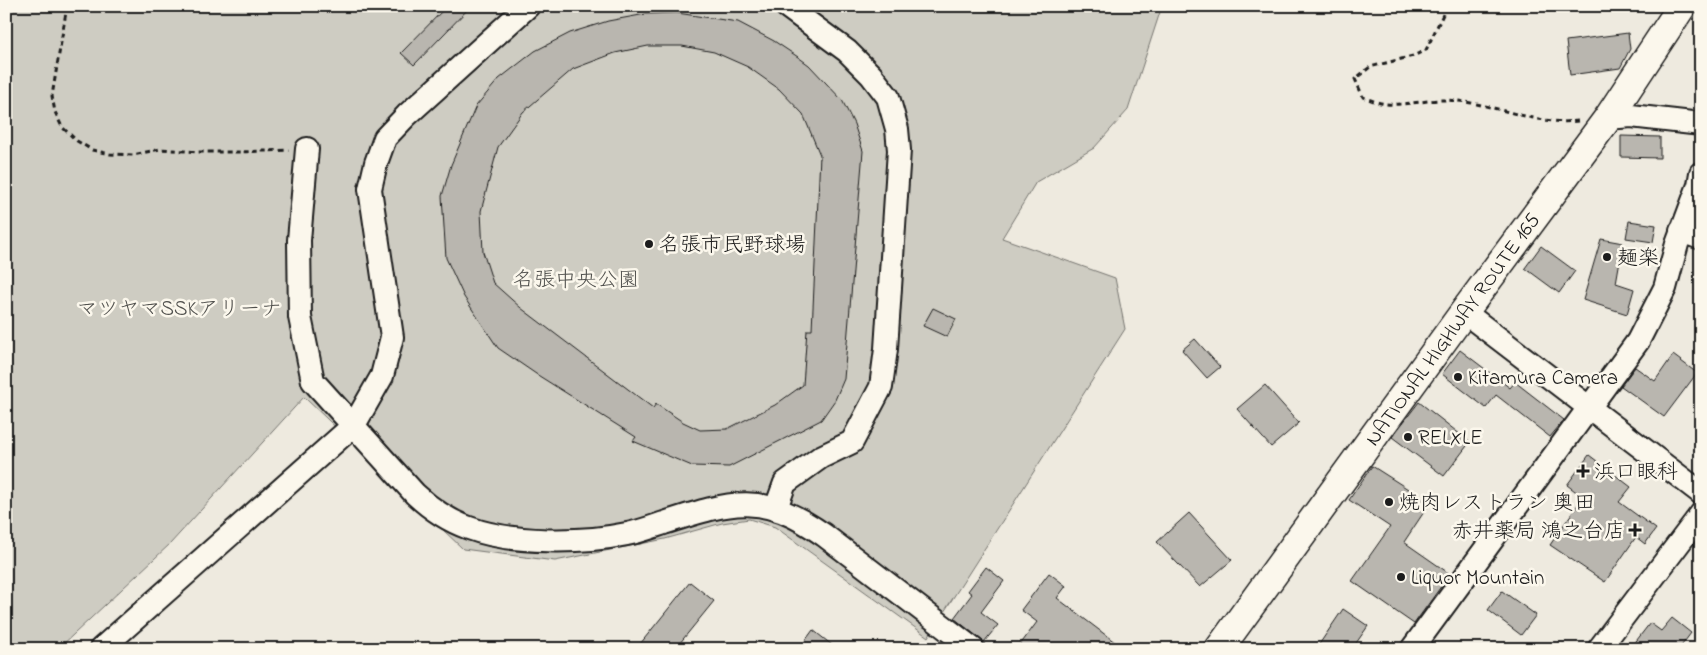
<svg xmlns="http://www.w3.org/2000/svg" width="1707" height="655" font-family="'Indie Flower','Klee One',sans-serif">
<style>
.green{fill:#ceccc2;stroke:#75746f}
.building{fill:#b9b6af;stroke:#1c1c1c;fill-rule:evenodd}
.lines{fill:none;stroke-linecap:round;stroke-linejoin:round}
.minor-casing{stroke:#1c1c1c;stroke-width:26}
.highway-casing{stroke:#1c1c1c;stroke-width:31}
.path{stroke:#1c1c1c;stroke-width:3;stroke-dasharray:5 4;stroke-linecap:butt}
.minor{stroke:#fbf7ec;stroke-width:22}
.highway{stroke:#fbf7ec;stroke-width:28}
.poi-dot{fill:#1c1c1c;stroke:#fbf7ec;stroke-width:2}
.labels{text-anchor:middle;stroke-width:5;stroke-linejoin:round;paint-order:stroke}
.poi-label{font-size:21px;fill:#1c1c1c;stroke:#fbf7ec;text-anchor:start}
.park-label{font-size:21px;fill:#51514e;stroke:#fbf7ec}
.street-label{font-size:21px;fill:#1c1c1c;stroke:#fbf7ec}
</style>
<rect width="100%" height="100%" fill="#eeeadf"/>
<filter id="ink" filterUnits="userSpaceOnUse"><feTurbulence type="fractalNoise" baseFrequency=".02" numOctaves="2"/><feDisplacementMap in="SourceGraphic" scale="10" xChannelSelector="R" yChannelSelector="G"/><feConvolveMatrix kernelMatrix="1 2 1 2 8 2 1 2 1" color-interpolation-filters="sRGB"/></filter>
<g filter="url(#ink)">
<!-- green -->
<path class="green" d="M6 6H1162L1128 110 1094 148 1036 182 1002 238 1115 278 1125 329 928 637 775 527 749 519 722 523 665 539 555 561 463 549 304 397 170 544 58 649H6Z"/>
<!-- building -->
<g class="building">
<path d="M447 6H471L414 65 401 53Z"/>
<path d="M677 13 738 22 774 41 798 57 809 65 842 100 854 124 863 151 844 379 835 400 821 420 729 467 692 466 633 441 636 437 536 374 498 348 464 297 446 258 442 196 451 165 476 106 499 79 535 51 570 33 608 21 646 14ZM648 46H682L714 52 748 67 779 89 803 114 820 155 812 330H807L803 385 775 405 727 429 700 430 683 422 656 404 653 408 521 308 493 283 483 252 481 211 498 147 523 112 573 69 615 53Z"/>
<path d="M1628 33 1630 49 1620 68 1570 75 1566 41Z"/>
<path d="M1621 136 1660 137V158L1621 157Z"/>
<path d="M1629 221 1656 225 1653 242 1626 238Z"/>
<path d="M1601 239 1623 243 1616 283 1634 289 1627 314 1583 300Z"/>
<path d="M1541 246 1575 271 1559 293 1525 268Z"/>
<path d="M933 308 956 319 947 337 923 326Z"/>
<path d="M1195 339 1220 367 1207 378 1182 350Z"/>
<path d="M1460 350 1510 388 1515 382 1564 420 1550 437 1496 395 1486 408 1442 374Z"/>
<path d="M1673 355 1697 373 1664 417 1621 386 1635 367 1655 381Z"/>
<path d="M1265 385 1299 423 1271 447 1237 409Z"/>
<path d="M1419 402 1470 442 1444 476 1392 437Z"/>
<path d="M1589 455 1631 487 1619 502 1656 529 1645 544 1636 537 1605 582 1550 545 1583 497 1567 485Z"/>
<path d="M1372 466 1430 503 1404 542 1450 574 1414 624 1352 581 1390 527 1349 500Z"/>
<path d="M1189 513 1232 560 1200 587 1157 542Z"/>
<path d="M986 567 1004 581 981 612 998 625 984 642 954 618 972 594 968 591Z"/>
<path d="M1049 573 1066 586 1057 598 1124 649H1017L1037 622 1021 610Z"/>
<path d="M690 582 714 601 675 649H636Z"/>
<path d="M1502 591 1536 615 1521 635 1488 610Z"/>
<path d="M1343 609 1368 626 1352 649H1316Z"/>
<path d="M1672 618 1691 633 1679 649H1630L1650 623 1661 631Z"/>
<path d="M813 630 837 649H799Z"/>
</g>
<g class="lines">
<!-- minor casing -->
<g class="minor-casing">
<g id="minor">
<path d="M1608 118 1631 116 1701 124"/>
<path d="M307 149 299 240 300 317 313 381 415 494C431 509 449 521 469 528 512 544 583 543 627 534 639 532 652 527 664 523 732 501 761 491 824 535L973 649"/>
<path d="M1681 231 1701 238"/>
<path d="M1464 312 1701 493"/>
<path d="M776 508 785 483 821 457 852 442 881 387 886 349 899 150 897 129 888 97 871 75 847 51 786 6"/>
<path d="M101 649 354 425 382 376 392 337 370 189 376 163 385 138 407 115 528 6"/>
<path d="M1412 649 1638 341 1665 288 1677 244 1699 185 1701 173"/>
<path d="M1599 649 1701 514"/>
</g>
</g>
<!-- highway casing -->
<g class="highway-casing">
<path id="highway" d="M1219 649 1464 312 1608 118 1682 6"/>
</g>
<!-- path -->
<g class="path">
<path d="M67 6 52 96 55 112 62 127 77 141 92 150 110 154 133 155 160 149 198 152H240L289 150"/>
<path d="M1447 6 1426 50 1413 56 1370 67 1355 79 1363 97C1369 99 1375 102 1381 103 1398 107 1425 100 1442 100 1489 100 1531 126 1578 121"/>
</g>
<!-- minor -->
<use href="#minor" class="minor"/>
<!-- highway -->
<use href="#highway" class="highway"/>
</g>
</g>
<!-- markers -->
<g class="poi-dot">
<circle cx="649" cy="244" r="5"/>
<circle cx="1607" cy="257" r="5"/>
<circle cx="1458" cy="377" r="5"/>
<circle cx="1408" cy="437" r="5"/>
<path d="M1580.5 463.5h5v5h5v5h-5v5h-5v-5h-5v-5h5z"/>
<circle cx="1389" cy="502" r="5"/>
<path d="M1632.5 522.5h5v5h5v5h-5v5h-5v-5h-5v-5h5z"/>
<circle cx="1401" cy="577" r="5"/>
</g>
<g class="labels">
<!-- poi labels -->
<g class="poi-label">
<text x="659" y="251">名張市民野球場</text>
<text x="1617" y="264">麺楽</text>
<text x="1468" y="384">Kitamura Camera</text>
<text x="1418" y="444">RELXLE</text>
<text x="1594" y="478">浜口眼科</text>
<text x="1399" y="509">焼肉レストラン 奥田</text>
<text x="1625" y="537" text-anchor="end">赤井薬局 鴻之台店</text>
<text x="1411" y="584">Liquor Mountain</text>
</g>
<!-- park labels -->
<g class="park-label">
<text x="576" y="286">名張中央公園</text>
<text x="179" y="315">マツヤマSSKアリーナ</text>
</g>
<!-- street labels -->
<g class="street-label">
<text transform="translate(1452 329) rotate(-54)" y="7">NATIONAL HIGHWAY ROUTE 165</text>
</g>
</g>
<!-- margin -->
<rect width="1707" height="655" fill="none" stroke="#fbf7ec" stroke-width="25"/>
<rect x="12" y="12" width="1682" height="630" fill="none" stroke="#1c1c1c" stroke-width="2" filter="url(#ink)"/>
</svg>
